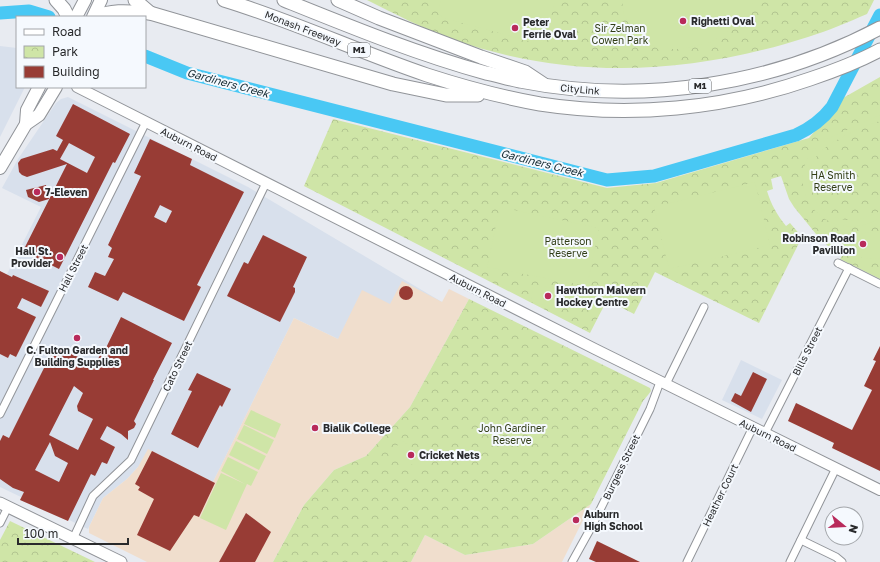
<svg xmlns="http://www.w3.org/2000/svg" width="880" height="562" font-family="'Golos Text',sans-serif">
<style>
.built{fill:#d8e0ec}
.education{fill:#f0decd}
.park{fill:url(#park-crowns)}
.garden{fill:#cfe5a7}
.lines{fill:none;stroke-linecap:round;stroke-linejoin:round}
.river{stroke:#49c8f4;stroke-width:13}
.building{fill:#983c35;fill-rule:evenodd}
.minor-casing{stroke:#919499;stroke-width:9}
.secondary-casing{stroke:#919499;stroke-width:12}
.primary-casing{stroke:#919499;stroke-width:13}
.trunk-casing{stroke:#919499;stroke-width:14}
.motorway-casing{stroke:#919499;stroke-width:15}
.minor{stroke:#fff;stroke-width:7}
.secondary{stroke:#fff;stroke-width:10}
.primary{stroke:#fff;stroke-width:11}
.trunk{stroke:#fff;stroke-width:12}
.motorway{stroke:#fff;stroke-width:13}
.poi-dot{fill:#b82a5b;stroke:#f5f9fe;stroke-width:1.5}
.labels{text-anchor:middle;stroke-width:4;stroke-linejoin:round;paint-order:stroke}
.shield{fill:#f5f9fe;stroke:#66686b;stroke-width:1}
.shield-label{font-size:9px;font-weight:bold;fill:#292a2c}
.poi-label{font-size:10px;font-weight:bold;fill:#292a2c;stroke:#f5f9fe;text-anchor:start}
.street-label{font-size:10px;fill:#292a2c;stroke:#f5f9fe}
.park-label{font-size:10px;fill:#323e17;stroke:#f5f9fe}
.water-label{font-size:11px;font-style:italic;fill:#182d35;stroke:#f5f9fe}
</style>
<defs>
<pattern id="park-crowns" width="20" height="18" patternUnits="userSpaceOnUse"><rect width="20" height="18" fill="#cfe5a7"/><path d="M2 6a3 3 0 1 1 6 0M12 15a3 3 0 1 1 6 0" fill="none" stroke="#b2c590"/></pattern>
</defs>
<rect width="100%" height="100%" fill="#e8ebf1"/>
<!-- built -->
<g class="built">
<path d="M0 46 17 48V87H25L0 137Z"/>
<path d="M68 97 248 187 442 302 338 339 294 318 213 482 138 467 127 479 103 498 88 529 0 487V288L41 207 2 188 18 159 56 103 61 99Z"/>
<path d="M741 360 782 380 762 419 722 400Z"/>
</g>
<!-- education -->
<g class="education">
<path d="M402 281 442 302 449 289 469 299 410 407 366 456 334 470 304 505 273 562H147L89 533V527L103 498 127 479 138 467 148 449 213 482 294 318 338 339 362 290 390 304Z"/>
<path d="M591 504 562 562H411L425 535 465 555 533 544Z"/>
</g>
<!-- park -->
<g class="park">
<path d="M367 0H874L867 14C848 22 828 31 808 37 690 75 569 81 452 39 422 28 395 14 367 0Z"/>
<path d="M880 77V279L840 259 843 254 829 247 816 234 794 207 789 199 781 176 771 179 773 189 767 191C771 204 777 215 786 226L790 223 802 237 759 323 655 272 634 314 607 300 590 333 304 186 333 119 607 188 656 183 809 138 843 98Z"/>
<path d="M469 299 650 388 651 391 648 395 643 401 591 504 533 544 465 555 425 535 411 562H273L304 505 334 470 366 456 410 407Z"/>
<path d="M10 521 95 562H0V540Z"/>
</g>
<!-- garden -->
<g class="garden">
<path d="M441 0H555L545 39 543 43 539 44 444 18C436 12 439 9 441 0Z"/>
<path d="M622 0H755L744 15 733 28 711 42 682 49H658L635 34 624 15Z"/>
<path d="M880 115V121C862 127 828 141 816 157 798 183 817 218 848 220 859 221 870 216 880 211V218C873 222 865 225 857 226 819 231 789 190 809 156 814 149 820 144 827 139Z"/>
<path d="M755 182 770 245 669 269 654 207Z"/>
<path d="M500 207 599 228 587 286 487 267Z"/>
<path d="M880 231V258L864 259 850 252 843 236Z"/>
<path d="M534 285 565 290 562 308 531 302Z"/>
<path d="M251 410 281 424 275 438 244 424Z"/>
<path d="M244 425 274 440 267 454 237 439Z"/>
<path d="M401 440 428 457 420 470 393 452Z"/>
<path d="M236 441 266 456 259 470 229 455Z"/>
<path d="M228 457 258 472 251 486 247 484 226 530 200 518 221 473 245 484 221 471Z"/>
</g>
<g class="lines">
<!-- river -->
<g class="river">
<path d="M0 13 29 11 49 17"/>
<path d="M145 56 187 73 607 180 654 176 796 135C811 128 822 120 832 107L880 15"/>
</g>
</g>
<!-- building -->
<g class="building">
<path d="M73 104 130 134 115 163 113 162 59 269 23 251 67 164 27 177 22 175 19 172 18 163 21 159 53 149 57 151 63 140 56 136ZM69 143 95 157 87 173 60 159Z"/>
<path d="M150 139 192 159 190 165 244 192 197 285 201 287 184 321 123 292 118 301 88 287 95 272 105 276 114 259 108 257 112 248 108 245 141 176 134 173ZM160 205 172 211 166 223 154 217Z"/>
<path d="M46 185 49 199 39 202 28 197 26 190Z"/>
<path d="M263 235 307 257 293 287 295 288V292L280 322 227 296 244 262 248 264Z"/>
<path d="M0 271 12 277 13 275 49 291 41 307 22 298 17 308 36 317 16 357 10 354 8 358 0 354Z"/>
<circle cx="406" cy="293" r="7"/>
<path d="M121 317 172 343 153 380H154L134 421 136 424 134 428 128 431V440L121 434 107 426 100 439 115 447 107 464 102 462 95 476 91 474 68 521 20 500 24 492 13 488 0 479V441L3 435 9 438 55 346 95 365 101 353 103 354ZM74 386 83 393 77 406 78 411 93 419 78 450 49 435ZM50 442 55 456 68 463 59 482 35 470Z"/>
<path d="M880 346V471L832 448 834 443 788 421 796 403 852 430 872 390 864 386 876 361 873 360Z"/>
<path d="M753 372 767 379 751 412 731 401 735 393 741 396Z"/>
<path d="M197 373 231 389 222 407 220 405 198 448 171 434 192 391 188 390Z"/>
<path d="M152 451 215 483 199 517 194 515 170 551 137 535 154 499 138 490 140 487 135 484Z"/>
<path d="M246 513 271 532 255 562H219Z"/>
<path d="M597 541 640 562H596L589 559Z"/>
</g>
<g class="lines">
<!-- minor casing -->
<g class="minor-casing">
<g id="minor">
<path d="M838 263 880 284"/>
<path d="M666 384 704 307"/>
<path d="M0 414 146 122"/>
<path d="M765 433 849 268"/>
<path d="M0 523 8 507"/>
<path d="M73 539 93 496 131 460 266 183"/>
<path d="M801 540 836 557 842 562"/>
<path d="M572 562 592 526 650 409 660 382"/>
<path d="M687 562 753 427"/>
<path d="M790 562 836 468"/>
</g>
</g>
<!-- secondary casing -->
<g class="secondary-casing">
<path id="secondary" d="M77 87 595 349 880 490"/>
</g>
<!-- primary casing -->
<g class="primary-casing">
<path id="primary" d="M0 503 121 562"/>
</g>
<!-- trunk casing -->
<g class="trunk-casing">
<g id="trunk">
<path d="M76 17 85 0"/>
<path d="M93 17 101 0"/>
<path d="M26 124 27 110 39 87"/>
<path d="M0 168 26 124 39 115 56 87"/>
</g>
</g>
<!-- motorway casing -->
<g class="motorway-casing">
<g id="motorway">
<path d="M56 0 64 9 68 17"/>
<path d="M135 0 150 13"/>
<path d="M224 0C293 21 359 52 427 75 464 87 501 97 540 104 630 118 724 109 810 79 834 71 858 62 880 50"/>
<path d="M284 0C351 27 417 54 486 73 497 75 508 79 520 81 641 105 770 86 880 28"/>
<path d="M338 0 379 18 481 57 525 72 543 84"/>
<path d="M96 17C113 9 132 12 150 13L393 84 446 95H478"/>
</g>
</g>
<!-- minor -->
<use href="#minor" class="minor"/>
<!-- secondary -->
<use href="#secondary" class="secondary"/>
<!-- primary -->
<use href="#primary" class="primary"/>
<!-- trunk -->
<use href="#trunk" class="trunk"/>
<!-- motorway -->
<use href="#motorway" class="motorway"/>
</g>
<!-- markers -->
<g class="poi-dot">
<circle cx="683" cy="21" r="4"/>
<circle cx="515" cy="28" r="4"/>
<circle cx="37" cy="192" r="4"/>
<circle cx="863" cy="244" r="4"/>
<circle cx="60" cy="257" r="4"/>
<circle cx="548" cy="296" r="4"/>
<circle cx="77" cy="338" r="4"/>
<circle cx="315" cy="428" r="4"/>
<circle cx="411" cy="455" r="4"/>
<circle cx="576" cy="520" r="4"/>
</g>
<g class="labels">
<!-- shield labels -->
<g class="shield">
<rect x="348" y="43" width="22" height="14" rx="3"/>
<rect x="689" y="79" width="22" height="14" rx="3"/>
</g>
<g class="shield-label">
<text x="359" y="53">M1</text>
<text x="700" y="89">M1</text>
</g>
<!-- poi labels -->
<g class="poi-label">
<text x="691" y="25">Righetti Oval</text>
<text x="523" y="26">Peter<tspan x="523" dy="12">Ferrie Oval</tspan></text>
<text x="45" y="196">7-Eleven</text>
<text x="855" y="242" text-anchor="end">Robinson Road<tspan x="855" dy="12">Pavillion</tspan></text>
<text x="52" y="255" text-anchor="end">Hall St.<tspan x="52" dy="12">Provider</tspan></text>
<text x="556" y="294">Hawthorn Malvern<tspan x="556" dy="12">Hockey Centre</tspan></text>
<text x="77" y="354" text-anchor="middle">C. Fulton Garden and<tspan x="77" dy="12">Building Supplies</tspan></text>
<text x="323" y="432">Bialik College</text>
<text x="419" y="459">Cricket Nets</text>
<text x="584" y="518">Auburn<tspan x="584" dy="12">High School</tspan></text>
</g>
<!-- street labels -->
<g class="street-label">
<text transform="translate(303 28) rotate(21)" y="4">Monash Freeway</text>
<text transform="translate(580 89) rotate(5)" y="4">CityLink</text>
<text transform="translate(189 144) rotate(27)" y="4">Auburn Road</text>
<text transform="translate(73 268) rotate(-63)" y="4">Hall Street</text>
<text transform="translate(478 290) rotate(27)" y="4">Auburn Road</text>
<text transform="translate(807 351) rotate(-63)" y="4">Bills Street</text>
<text transform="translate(177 366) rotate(-64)" y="4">Cato Street</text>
<text transform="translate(768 435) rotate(26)" y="4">Auburn Road</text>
<text transform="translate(621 467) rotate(-64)" y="4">Burgess Street</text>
<text transform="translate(720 495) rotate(-64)" y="4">Heather Court</text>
</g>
<!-- park labels -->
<g class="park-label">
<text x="620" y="32">Sir Zelman<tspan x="620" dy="12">Cowen Park</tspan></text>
<text x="833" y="179">HA Smith<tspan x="833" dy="12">Reserve</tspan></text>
<text x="568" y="245">Patterson<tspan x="568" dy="12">Reserve</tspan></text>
<text x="512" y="432">John Gardiner<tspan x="512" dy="12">Reserve</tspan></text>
</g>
<!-- water labels -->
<g class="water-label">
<text transform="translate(228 83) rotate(15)" y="4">Gardiners Creek</text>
<text transform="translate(542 163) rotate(14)" y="4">Gardiners Creek</text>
</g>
</g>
<!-- legend -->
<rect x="16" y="16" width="130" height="72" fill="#f5f9fe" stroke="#a3a6aa"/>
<rect x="24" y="29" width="20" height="6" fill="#ffffff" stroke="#a3a6aa"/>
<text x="52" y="36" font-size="12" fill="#292a2c">Road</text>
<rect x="24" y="46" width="20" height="12" fill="url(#park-crowns)" stroke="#a3a6aa"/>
<text x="52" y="56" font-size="12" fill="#292a2c">Park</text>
<rect x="24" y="66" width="20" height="12" fill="#983c35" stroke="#a3a6aa"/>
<text x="52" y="76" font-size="12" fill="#292a2c">Building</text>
<!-- north arrow -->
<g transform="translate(844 526) rotate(108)"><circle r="19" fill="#f5f9fe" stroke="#a3a6aa"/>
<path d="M0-3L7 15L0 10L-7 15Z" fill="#b82a5b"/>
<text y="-6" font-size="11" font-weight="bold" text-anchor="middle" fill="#292a2c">N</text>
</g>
<!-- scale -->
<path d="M18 538v6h110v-6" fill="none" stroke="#292a2c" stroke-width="2"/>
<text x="24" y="538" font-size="12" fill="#292a2c" stroke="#f5f9fe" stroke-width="3" paint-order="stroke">100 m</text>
</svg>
